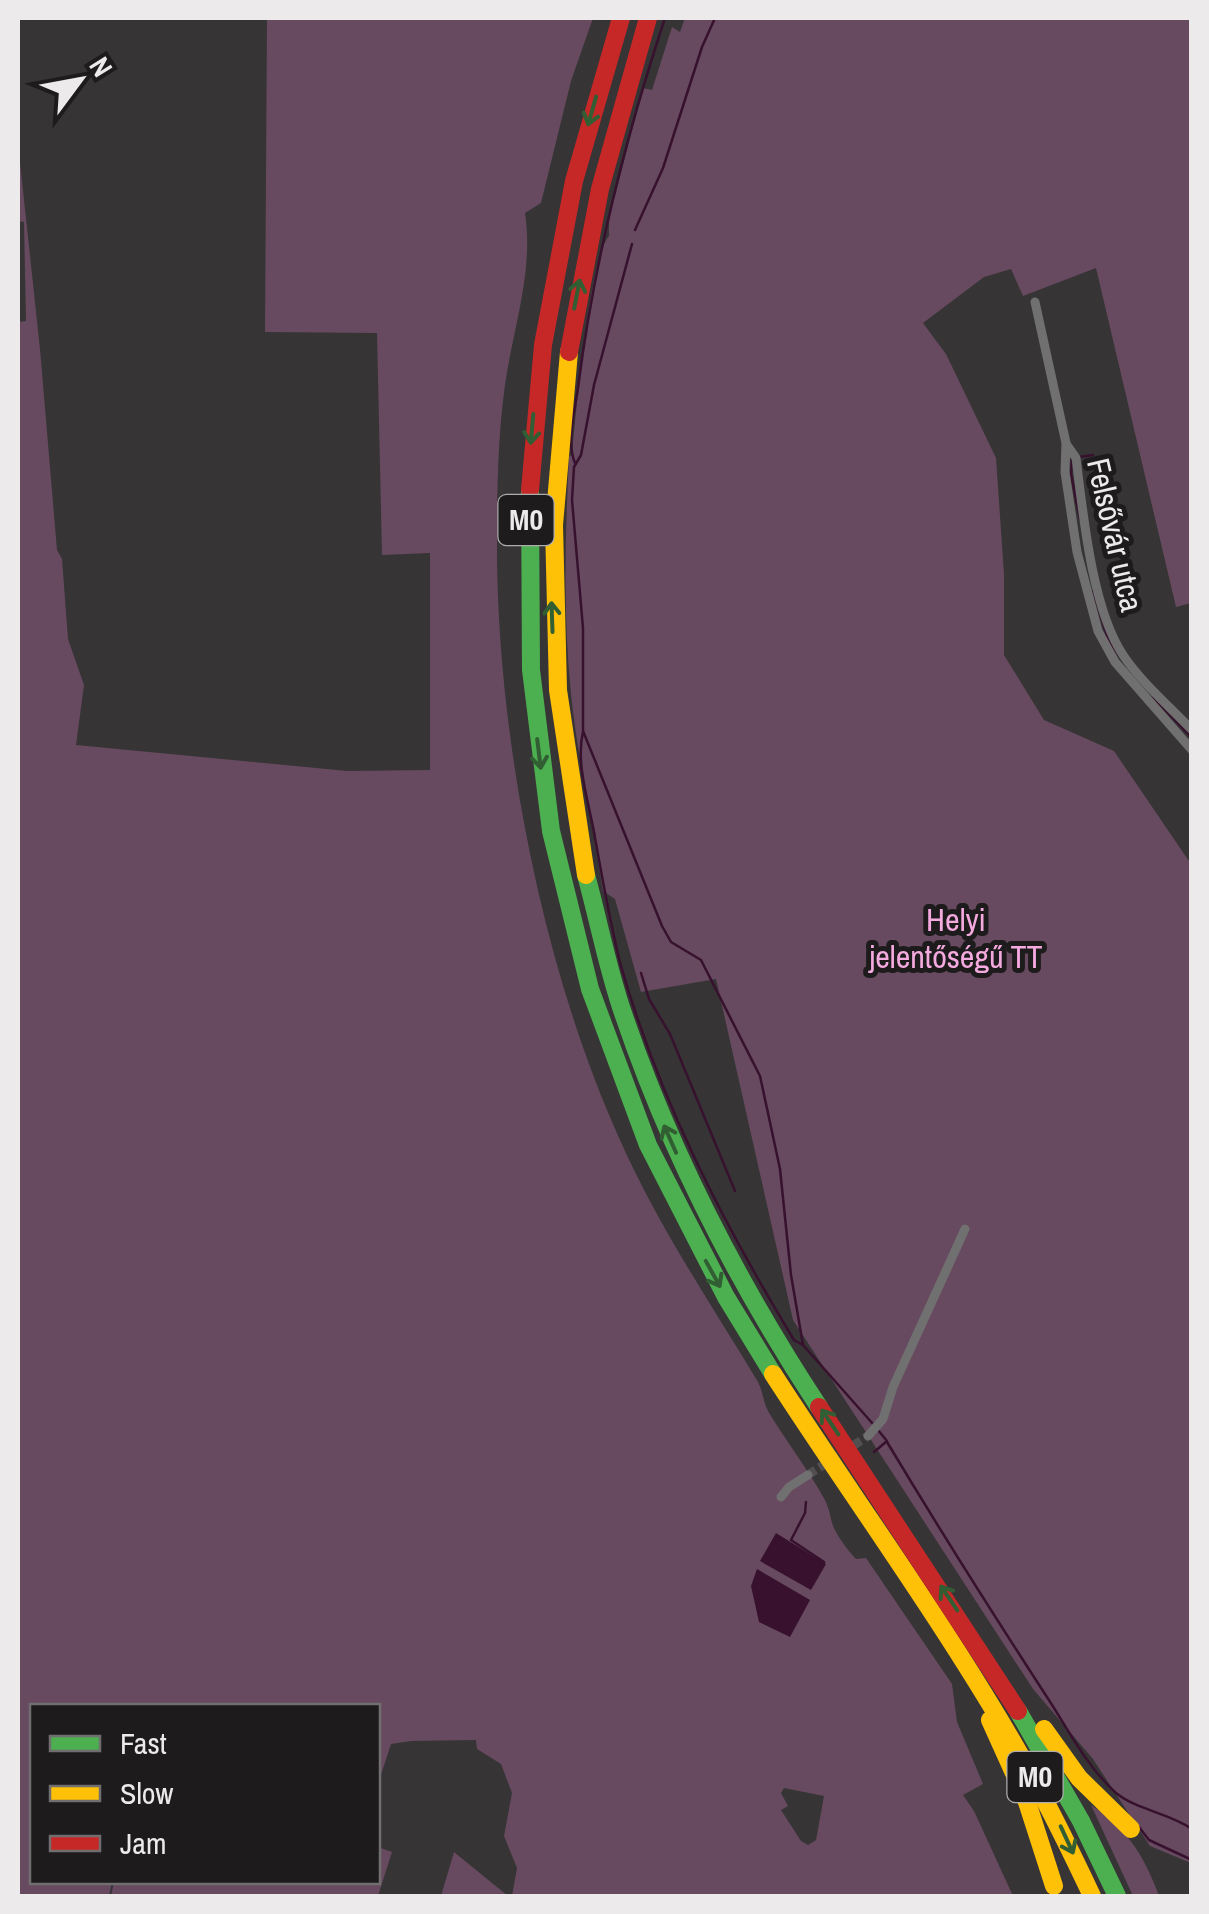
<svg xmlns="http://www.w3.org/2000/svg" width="1209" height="1914" font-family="'Archivo Narrow',sans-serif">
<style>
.green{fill:#674a5f;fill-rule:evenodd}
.water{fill:#37112e}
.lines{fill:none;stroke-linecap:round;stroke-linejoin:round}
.stream{stroke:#37112e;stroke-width:2.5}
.street-tunnel{stroke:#514f50;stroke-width:9;stroke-dasharray:9 4.5;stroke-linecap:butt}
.street{stroke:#707070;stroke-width:9}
.fast{stroke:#4caf50;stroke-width:18}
.slow{stroke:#ffc107;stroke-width:18}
.jam{stroke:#c62828;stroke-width:18}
.oneway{stroke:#325e33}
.labels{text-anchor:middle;stroke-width:10;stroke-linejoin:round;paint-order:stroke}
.shield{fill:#1d1b1c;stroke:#afacae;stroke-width:2.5}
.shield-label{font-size:30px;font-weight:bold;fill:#edeaec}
.street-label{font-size:32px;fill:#edeaec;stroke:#1d1b1c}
.park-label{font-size:32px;fill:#f5aadf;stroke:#1d1b1c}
</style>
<rect width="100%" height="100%" fill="#363435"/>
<!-- green -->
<g class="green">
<path d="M267 18H593L571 81 541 203 525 213C534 271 513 328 505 385 497 443 497 500 497 558 499 745 543 970 620 1140 658 1226 710 1302 758 1382 763 1391 763 1402 768 1411 786 1441 808 1469 825 1500 830 1510 830 1519 834 1528 839 1539 848 1550 856 1559L866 1558 952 1684 957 1722 983 1784 963 1795 974 1811 1013 1896H512L517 1868 504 1836 512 1793 501 1764 477 1749 476 1740 411 1741 391 1744 378 1784V1706H32V1882H112L109 1896H18V322L26 321 24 222 18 221V144L40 349 57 550 62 559 68 639 84 685 76 745 347 771 430 770V553L382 555 377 333 265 332ZM784 1788 824 1796 816 1840 808 1845 801 1841 781 1810 788 1806 781 1793Z"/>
<path d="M685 18H1191V603L1176 607 1096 268 1023 296 1011 269 984 277 923 323 946 354 996 458 1004 574V655L1044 720 1114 751 1191 864V1863L1150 1846 1093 1759 1033 1689 793 1320 716 979 641 992 615 899 603 891C593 826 578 760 571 694 563 615 565 537 569 457L572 454C576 416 589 259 609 236V219L643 88 652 90 672 27 680 32Z"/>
<path d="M1091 1805C1129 1831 1143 1854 1159 1896H1133Z"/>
<path d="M378 1847 392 1852 378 1896H111L114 1882H378Z"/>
<path d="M454 1852 508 1896H441Z"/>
</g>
<!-- water -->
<g class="water">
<path d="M776 1533 826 1564 811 1590 760 1561Z"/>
<path d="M757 1569 810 1600 790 1637 759 1622 751 1586Z"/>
</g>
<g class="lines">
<!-- stream -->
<g class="stream">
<path d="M635 230 663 168 702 47 715 18"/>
<path d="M632 244 594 385 581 455 574 467 572 500 583 628V731L662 926 671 942 701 960 760 1076 780 1169 791 1275 803 1345"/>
<path d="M1079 457 1093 455"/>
<path d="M1072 459 1071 474 1080 519"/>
<path d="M575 463C566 442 575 410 578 388 594 261 625 139 665 18"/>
<path d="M1093 591 1109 642 1141 684"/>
<path d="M1153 697 1192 738"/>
<path d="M583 732C575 764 590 806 595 838 603 881 610 924 621 966 659 1099 723 1223 794 1340L803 1345 873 1424"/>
<path d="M641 973 649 999 670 1034 735 1191"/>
<path d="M887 1442C938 1527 991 1611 1045 1694 1067 1727 1086 1766 1116 1793 1137 1810 1169 1813 1192 1829"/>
<path d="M874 1452 887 1441 878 1430"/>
<path d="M806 1502 805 1513 791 1540 824 1562"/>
<path d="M1139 1827 1149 1840 1192 1860"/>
</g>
<!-- street-tunnel -->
<path class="street-tunnel" d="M808 1475 868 1436"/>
<!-- street -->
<g class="street">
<path d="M1035 302 1066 443 1065 472 1077 552 1098 631 1115 662 1192 750"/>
<path d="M1067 445 1076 458C1083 513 1092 609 1123 655 1141 682 1169 706 1192 730"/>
<path d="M868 1436 883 1419 893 1387 965 1229"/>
<path d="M781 1497 789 1487 808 1475"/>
</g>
<!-- fast -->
<g class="fast">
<path d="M530 490 531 670 551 831 590 989 648 1145 726 1297 773 1374"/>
<path d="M586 875C599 922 608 971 624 1016 671 1154 739 1285 819 1407"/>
<path d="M1018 1711 1081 1821 1117 1896"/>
</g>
<!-- slow -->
<g class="slow">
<path d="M569 352 554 525 558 690 586 875"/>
<path d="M773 1374C852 1496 938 1614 1011 1739 1041 1790 1067 1843 1092 1896"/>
<path d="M990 1720 1027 1802 1054 1886"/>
<path d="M1044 1729 1079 1778 1131 1829"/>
</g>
<!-- jam -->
<g class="jam">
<path d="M569 352 600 189 648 18"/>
<path d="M530 490 543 345 574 181 621 18"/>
<path d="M819 1407 1018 1711"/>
</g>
</g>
<!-- one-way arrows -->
<defs><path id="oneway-shaft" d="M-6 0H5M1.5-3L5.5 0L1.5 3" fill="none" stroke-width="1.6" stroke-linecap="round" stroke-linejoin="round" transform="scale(2.5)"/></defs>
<g class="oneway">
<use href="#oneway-shaft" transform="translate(592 111) rotate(106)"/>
<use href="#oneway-shaft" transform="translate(577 294) rotate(-79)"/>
<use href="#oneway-shaft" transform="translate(532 429) rotate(95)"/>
<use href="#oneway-shaft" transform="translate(552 617) rotate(-92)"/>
<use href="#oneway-shaft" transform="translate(539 754) rotate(83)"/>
<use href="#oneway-shaft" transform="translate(670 1139) rotate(-114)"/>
<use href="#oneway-shaft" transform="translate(713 1274) rotate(61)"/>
<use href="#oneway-shaft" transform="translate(830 1422) rotate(-124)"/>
<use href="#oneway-shaft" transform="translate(949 1598) rotate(-124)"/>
<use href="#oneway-shaft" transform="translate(1067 1840) rotate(65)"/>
</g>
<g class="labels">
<!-- shield labels -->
<g class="shield">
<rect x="498.5" y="495" width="55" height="50" rx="8"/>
<rect x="1007.5" y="1752" width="55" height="50" rx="8"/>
</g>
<g class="shield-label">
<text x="526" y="530">M0</text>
<text x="1035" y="1787">M0</text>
</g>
<!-- street labels -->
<g class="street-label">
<text transform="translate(1115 535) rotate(77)" y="11">Felsővár utca</text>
</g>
<!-- park labels -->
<g class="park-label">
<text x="956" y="931">Helyi<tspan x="956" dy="37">jelentőségű TT</tspan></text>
</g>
</g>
<!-- border -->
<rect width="1209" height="1914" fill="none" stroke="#edeaec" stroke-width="40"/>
<!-- legend -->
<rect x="30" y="1704" width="350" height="180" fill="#1d1b1c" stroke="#706e6f" stroke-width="2.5"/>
<rect x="50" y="1736" width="50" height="15" fill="#4caf50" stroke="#706e6f" stroke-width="2.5"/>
<text x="120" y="1754" font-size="30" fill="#edeaec">Fast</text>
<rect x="50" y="1786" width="50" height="15" fill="#ffc107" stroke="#706e6f" stroke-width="2.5"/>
<text x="120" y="1804" font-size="30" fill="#edeaec">Slow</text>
<rect x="50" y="1836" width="50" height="15" fill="#c62828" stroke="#706e6f" stroke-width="2.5"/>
<text x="120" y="1854" font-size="30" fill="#edeaec">Jam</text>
<!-- north arrow -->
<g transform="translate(80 80) rotate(58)" stroke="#1d1b1c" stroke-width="8" paint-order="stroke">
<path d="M0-8L18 38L0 25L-18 38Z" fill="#edeaec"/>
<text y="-15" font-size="28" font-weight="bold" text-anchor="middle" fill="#edeaec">N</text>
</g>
</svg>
